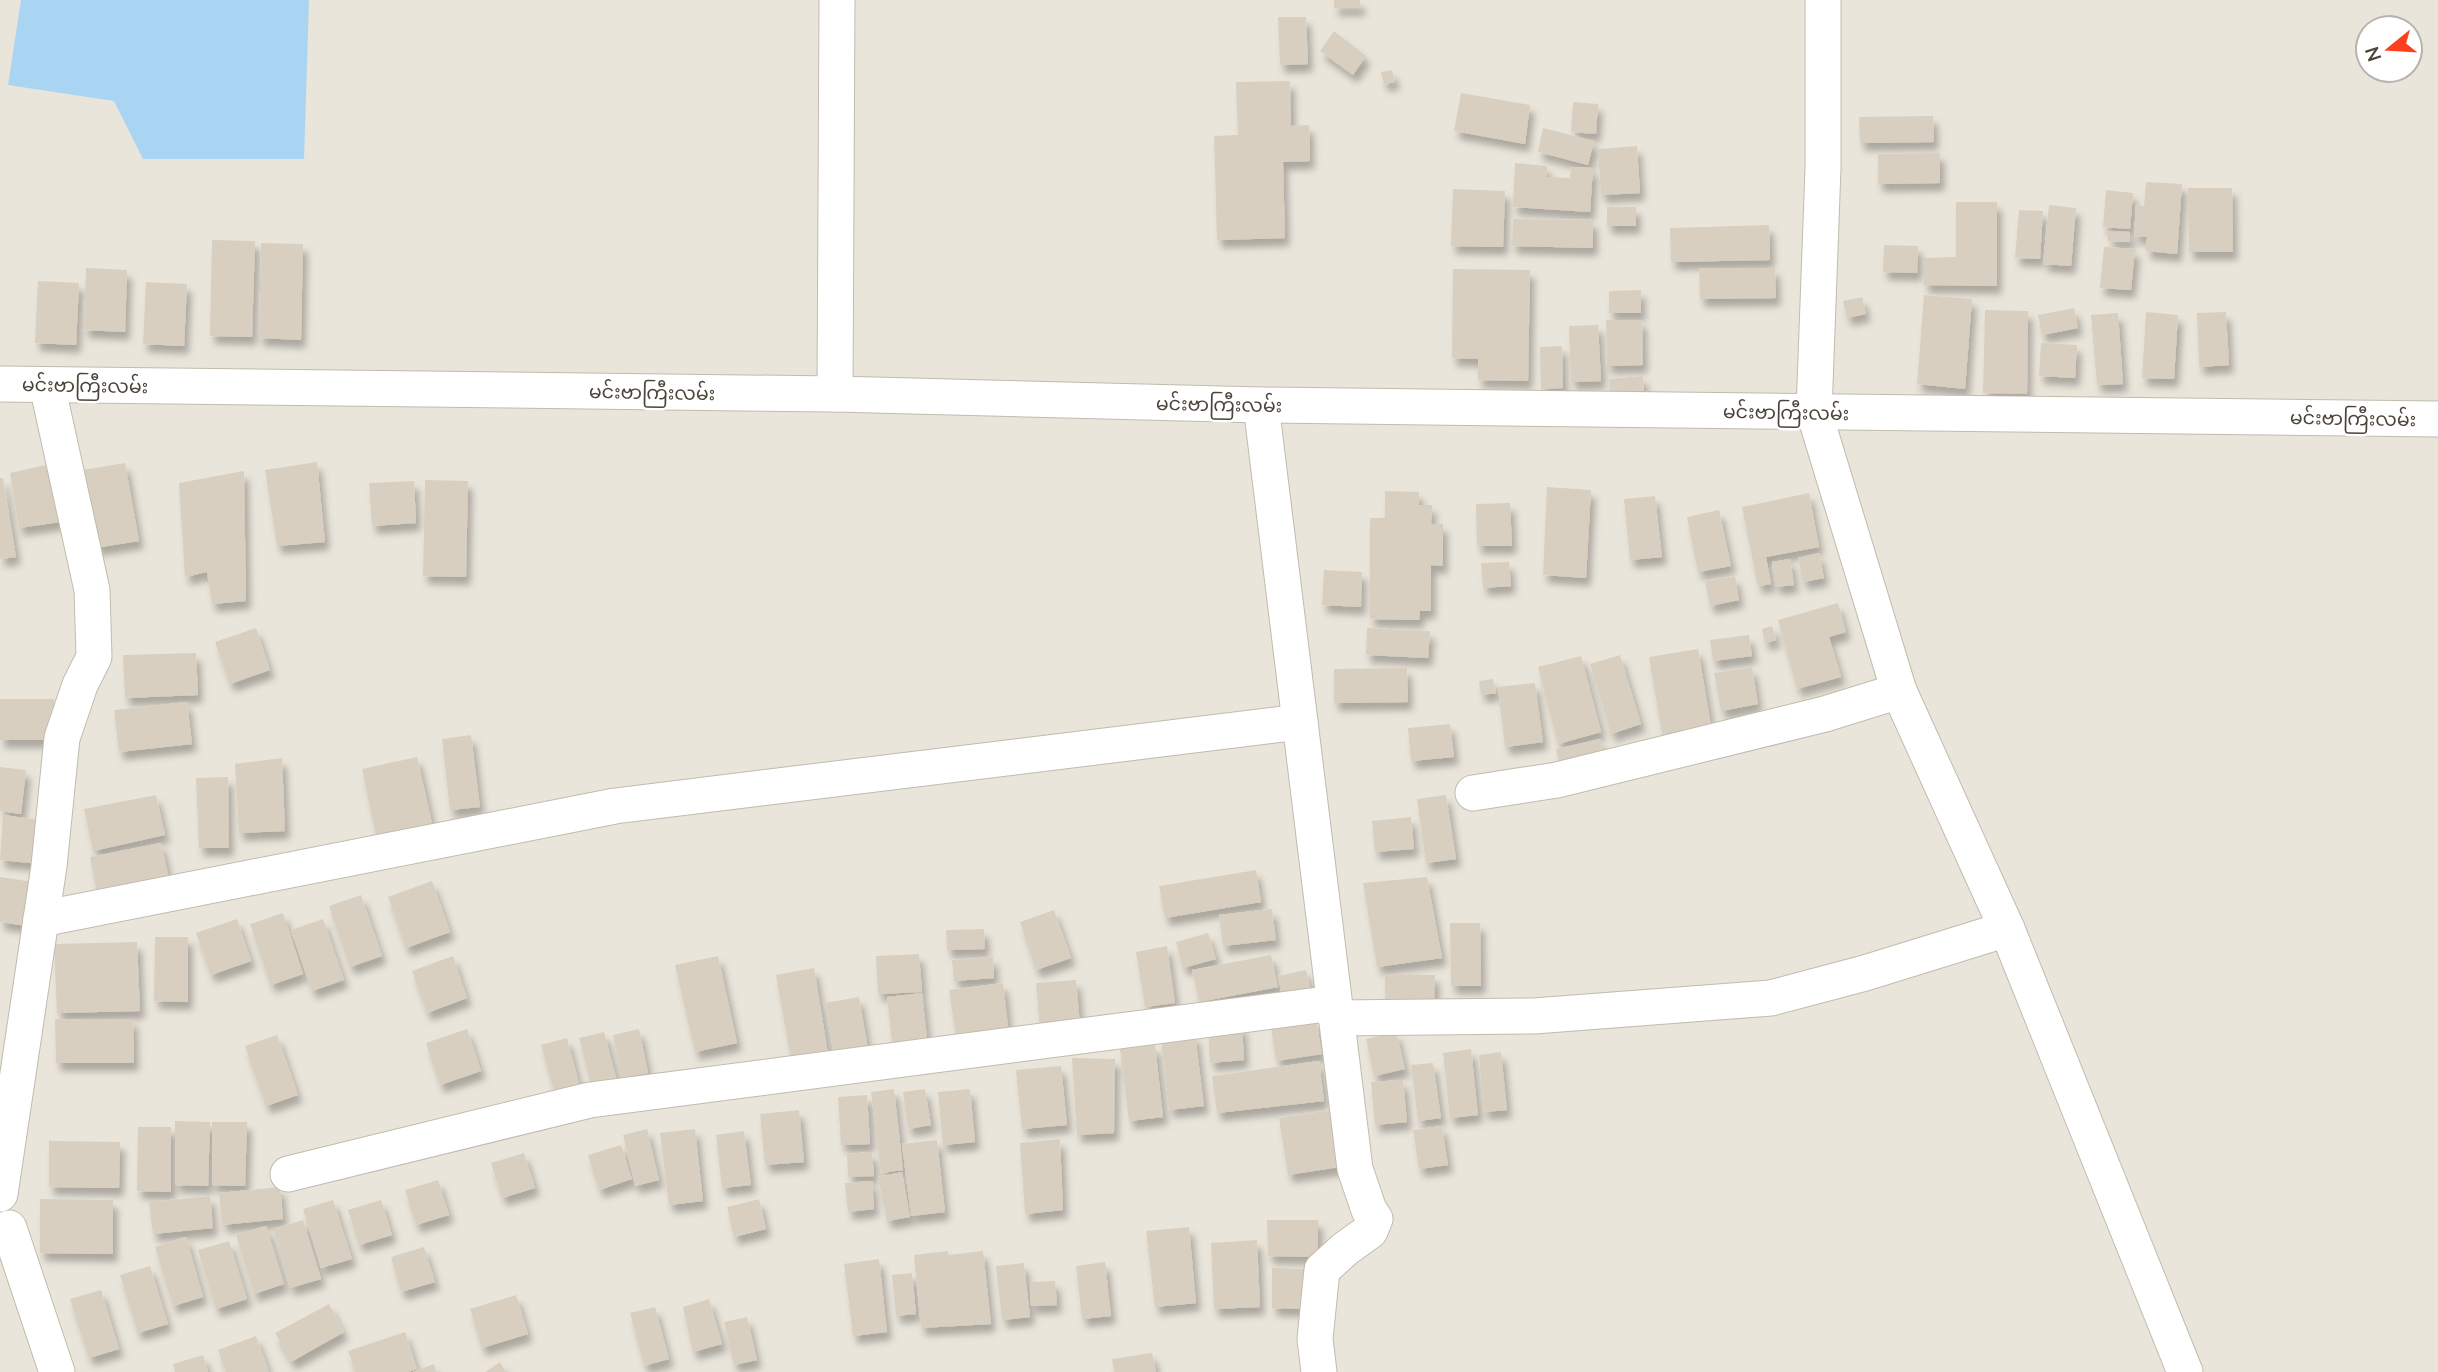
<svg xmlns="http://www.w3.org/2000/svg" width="2438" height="1372" font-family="'Nunito Sans','Noto Sans Myanmar',sans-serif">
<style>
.residential{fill:#eae5da;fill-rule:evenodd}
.water{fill:#a9d4f2}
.building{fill:#d8cfc1;filter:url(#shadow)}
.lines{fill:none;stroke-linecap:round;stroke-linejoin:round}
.minor-casing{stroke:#c2bbae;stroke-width:37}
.minor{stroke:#fff;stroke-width:35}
.labels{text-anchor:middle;stroke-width:5;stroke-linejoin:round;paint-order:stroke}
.street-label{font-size:19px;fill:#4b4439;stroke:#fff}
</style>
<defs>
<filter id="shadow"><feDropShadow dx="4.5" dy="8" stdDeviation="3.5" flood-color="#0004"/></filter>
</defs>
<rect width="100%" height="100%" fill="#f6f3ec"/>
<!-- residential -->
<path class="residential" d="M0 0H2438V1372H0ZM2368 28H2410V70H2368Z"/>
<!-- water -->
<path class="water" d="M21 0H309L304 159H143L114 101 8 85Z"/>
<!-- building -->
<g class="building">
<path d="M1334 0H1360L1361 8H1334Z"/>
<path d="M1278 17H1306L1308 64 1280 65Z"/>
<path d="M1334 31 1366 56 1353 75 1320 51Z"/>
<path d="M1392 70 1395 82 1384 84 1381 72Z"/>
<path d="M1290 81 1291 126 1309 125 1310 161 1283 162 1285 238 1217 240 1214 136 1238 135 1236 82Z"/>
<path d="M1461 93 1530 105 1525 144 1454 131Z"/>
<path d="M1573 102 1598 104 1596 134 1571 132Z"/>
<path d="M1933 116 1934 142 1860 143 1859 117Z"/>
<path d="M1543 128 1594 141 1588 165 1538 152Z"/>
<path d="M1637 146 1640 193 1601 195 1598 149Z"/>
<path d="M1940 153V183L1878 184V154Z"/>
<path d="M1515 163 1547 166V177L1570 178 1571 167 1593 168 1590 212 1513 207Z"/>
<path d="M2146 182 2182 184 2177 254 2146 251 2147 237 2134 236 2136 205 2144 206Z"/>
<path d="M2188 188H2232L2233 252H2189Z"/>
<path d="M1453 189 1505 191 1503 247 1451 246Z"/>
<path d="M2106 190 2133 193 2130 229 2103 227Z"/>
<path d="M1956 202H1997V286L1924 285V258L1956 257Z"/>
<path d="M2049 205 2076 208 2071 266 2043 264Z"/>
<rect x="1607" y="207" width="29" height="19"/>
<path d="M2019 210 2043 211 2040 259 2015 258Z"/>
<path d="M1513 219 1593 220V248L1512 246Z"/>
<path d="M1769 225 1770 260 1671 262 1670 228Z"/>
<path d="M2108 231 2130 232V242L2108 241Z"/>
<path d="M212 240 255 241 252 337 210 336Z"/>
<path d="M261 243 303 244 301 340 259 338Z"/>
<path d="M1884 245 1918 246 1917 273 1883 272Z"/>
<path d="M2104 247 2135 249 2131 290 2100 288Z"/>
<path d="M86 268 127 270 125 332 84 330Z"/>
<path d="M1699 268H1775L1776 298 1700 299Z"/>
<path d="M1453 269 1530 270 1528 381 1478 380V359L1452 358Z"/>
<path d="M38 281 79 283 76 345 35 343Z"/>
<path d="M146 282 187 284 184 346 143 344Z"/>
<path d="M1641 290V313H1609V291Z"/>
<path d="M1924 295 1972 299 1965 389 1917 384Z"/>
<path d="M1862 297 1866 314 1847 318 1843 301Z"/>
<path d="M2074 308 2078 328 2042 335 2038 315Z"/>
<path d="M1985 310 2028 311 2027 394 1983 393Z"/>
<path d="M2146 312 2178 315 2174 379 2142 378Z"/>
<path d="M2226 312 2229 365 2199 367 2197 313Z"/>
<path d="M2118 313 2123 384 2097 385 2091 315Z"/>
<path d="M1606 320H1642L1643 365 1607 366Z"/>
<path d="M1598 325 1601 381 1571 382 1569 326Z"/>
<path d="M2041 343 2077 345 2075 378 2039 376Z"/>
<path d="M1562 346 1563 388 1541 389 1540 347Z"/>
<path d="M1643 376 1644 391 1610 393 1609 379Z"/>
<path d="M317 462 325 542 277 546 265 470Z"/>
<path d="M125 463 139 541 95 548 82 470Z"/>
<path d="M50 464 60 522 19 528 10 473Z"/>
<path d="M244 471 246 601 212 604 207 572 185 577 179 483Z"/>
<path d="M0 478H3L16 557 0 559Z"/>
<path d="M425 480 468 481 466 577 423 576Z"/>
<path d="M414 481 416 523 372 526 369 483Z"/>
<path d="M1547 487 1591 490 1586 578 1543 575Z"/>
<path d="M1385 491 1419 492V505H1432L1431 524H1443V566L1431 565V611H1420L1419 620 1370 619V518H1385Z"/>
<path d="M1809 493 1819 547 1766 557 1771 584 1758 586 1742 507Z"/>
<path d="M1655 496 1662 557 1630 560 1624 499Z"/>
<path d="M1510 503 1512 546H1477L1476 504Z"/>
<path d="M1719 510 1731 566 1698 572 1687 517Z"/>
<path d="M1819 553 1824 578 1803 582 1798 558Z"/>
<path d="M1790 559 1794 585 1776 587 1772 562Z"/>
<path d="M1509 562 1511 586 1483 588 1481 563Z"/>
<path d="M1324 570 1362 572 1361 607 1322 605Z"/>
<path d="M1735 576 1739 600 1710 606 1705 581Z"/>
<path d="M1838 603 1846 632 1829 637 1841 677 1797 689 1778 620Z"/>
<path d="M1772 626 1776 640 1765 643 1762 629Z"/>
<path d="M256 628 270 670 230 684 215 642Z"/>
<path d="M1367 628 1430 631 1428 658 1366 655Z"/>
<path d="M1749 635 1752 656 1713 661 1710 640Z"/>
<path d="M1698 649 1711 726 1662 734 1649 657Z"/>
<path d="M196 653 198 695 125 698 123 655Z"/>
<path d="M1620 655 1641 724 1611 734 1590 664Z"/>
<path d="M1581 656 1601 732 1558 744 1538 667Z"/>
<path d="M1752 667 1758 704 1721 711 1714 673Z"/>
<path d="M1407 668 1408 702 1334 703V669Z"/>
<path d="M1493 679 1496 693 1481 695 1479 681Z"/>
<path d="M1535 683 1543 742 1505 747 1498 687Z"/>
<rect x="0" y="699" width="54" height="41"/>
<path d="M187 702 192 744 119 752 114 710Z"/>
<path d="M1450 724 1454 757 1411 761 1408 728Z"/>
<path d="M471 735 480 807 450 810 442 739Z"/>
<path d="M1600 739 1604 758 1560 768 1556 749Z"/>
<path d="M417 757 432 823 376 835 362 769Z"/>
<path d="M282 758 285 831 239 833 235 764Z"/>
<path d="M0 767 26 770 21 814 0 811Z"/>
<path d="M228 777 229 848H199L196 778Z"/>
<path d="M156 795 165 835 93 851 84 809Z"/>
<path d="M1446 795 1456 859 1426 863 1417 799Z"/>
<path d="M3 815 46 821 40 864 0 860Z"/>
<path d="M1411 817 1414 849 1375 852 1372 821Z"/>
<path d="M161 843 170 883 98 898 90 857Z"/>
<path d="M1256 870 1261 902 1165 918 1159 886Z"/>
<path d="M0 877 33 882 27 926 0 922Z"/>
<path d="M1427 877 1442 958 1377 967 1363 883Z"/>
<path d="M432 881 450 932 406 948 388 897Z"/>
<path d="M361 895 382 956 350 967 329 906Z"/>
<path d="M1272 909 1276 940 1223 946 1219 915Z"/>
<path d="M1054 910 1071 958 1036 970 1020 922Z"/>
<path d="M283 913 303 974 271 985 250 924Z"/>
<path d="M237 919 251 961 211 975 196 933Z"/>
<path d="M323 919 344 980 312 991 291 930Z"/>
<path d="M1450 923H1480L1481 986H1451Z"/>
<path d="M984 929 985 949 947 950 946 930Z"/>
<path d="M1208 933 1216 959 1183 968 1176 942Z"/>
<path d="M155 937H188V1002L154 1001Z"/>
<path d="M137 942 140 1011 57 1013 54 944Z"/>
<path d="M1167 946 1175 1003 1145 1007 1136 952Z"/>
<path d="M919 954 922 992 878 994 876 956Z"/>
<path d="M1271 955 1278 987 1199 1002 1192 970Z"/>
<path d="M453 956 467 998 427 1013 412 971Z"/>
<path d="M718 956 737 1043 695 1052 675 965Z"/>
<path d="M993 957 994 978 954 981 952 960Z"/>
<path d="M814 968 828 1054 791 1060 776 975Z"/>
<path d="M1306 970 1312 996 1283 1002 1278 976Z"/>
<path d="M1385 974 1435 975 1434 1011 1385 1010Z"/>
<path d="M1076 980 1080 1026 1040 1029 1036 983Z"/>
<path d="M1003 983 1009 1035 957 1042 949 990Z"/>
<path d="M922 993 928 1048 893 1051 887 997Z"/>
<path d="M859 997 868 1049 834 1055 825 1003Z"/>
<path d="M55 1019H133L134 1063H56Z"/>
<path d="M1316 1020 1322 1054 1276 1061 1271 1028Z"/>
<path d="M1242 1025 1244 1060 1210 1063 1208 1026Z"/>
<path d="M467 1029 481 1071 440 1085 426 1043Z"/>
<path d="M639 1029 648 1073 622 1079 613 1035Z"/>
<path d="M604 1032 618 1085 593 1092 579 1038Z"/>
<path d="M1396 1032 1405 1069 1374 1076 1366 1039Z"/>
<path d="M1195 1034 1204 1106 1169 1110 1161 1038Z"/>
<path d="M277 1035 298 1095 266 1106 245 1046Z"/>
<path d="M567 1038 581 1091 556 1098 541 1045Z"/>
<path d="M1155 1045 1163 1117 1129 1121 1120 1049Z"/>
<path d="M1471 1049 1478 1115 1450 1118 1443 1053Z"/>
<path d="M1501 1052 1507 1110 1484 1112 1479 1055Z"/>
<path d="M1072 1058 1115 1059 1114 1133 1077 1135Z"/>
<path d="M1319 1061 1324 1101 1217 1113 1212 1076Z"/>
<path d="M1433 1063 1441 1118 1418 1121 1411 1065Z"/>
<path d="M1061 1066 1067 1125 1022 1129 1016 1070Z"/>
<path d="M1403 1080 1407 1122 1375 1125 1371 1082Z"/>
<path d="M894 1089 903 1170 881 1173 871 1092Z"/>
<path d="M925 1089 931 1125 908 1129 903 1092Z"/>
<path d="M970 1089 975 1142 943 1145 938 1092Z"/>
<path d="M867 1095 870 1144 841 1145 838 1097Z"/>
<path d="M1337 1109 1346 1166 1288 1175 1279 1118Z"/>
<path d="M799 1110 804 1162 765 1165 760 1114Z"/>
<path d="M175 1121 210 1122 208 1186 175 1185Z"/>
<path d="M212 1122H247L245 1186 212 1185Z"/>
<path d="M1442 1126 1448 1165 1419 1169 1413 1130Z"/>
<path d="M138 1127H171V1192L137 1191Z"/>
<path d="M647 1129 659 1180 635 1186 623 1135Z"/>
<path d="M695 1129 703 1201 669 1205 660 1133Z"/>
<path d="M744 1131 751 1185 722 1188 716 1135Z"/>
<path d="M1060 1139 1063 1210 1025 1214 1020 1143Z"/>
<path d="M937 1140 945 1212 911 1216 902 1144Z"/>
<path d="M49 1141 120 1142 119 1188 49 1187Z"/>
<path d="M621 1145 632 1179 599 1190 588 1155Z"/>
<path d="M872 1152 874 1176 848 1177 847 1154Z"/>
<path d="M524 1153 535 1188 502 1198 491 1163Z"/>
<path d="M902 1172 910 1217 887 1221 878 1177Z"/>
<path d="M438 1180 449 1215 416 1225 405 1190Z"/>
<path d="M872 1181 874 1209 848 1212 845 1183Z"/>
<path d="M280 1187 283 1219 222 1225 219 1193Z"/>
<path d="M210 1196 213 1228 153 1234 149 1202Z"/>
<path d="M40 1199 113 1200V1254L40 1253Z"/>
<path d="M759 1199 766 1229 734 1237 727 1207Z"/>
<path d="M333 1200 352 1259 321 1268 303 1209Z"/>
<path d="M381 1200 392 1235 359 1245 348 1210Z"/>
<path d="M303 1220 321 1279 290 1288 273 1229Z"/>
<path d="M1267 1220H1318V1257L1268 1256Z"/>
<path d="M266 1226 284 1284 254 1294 236 1235Z"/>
<path d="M1189 1227 1196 1303 1155 1307 1146 1231Z"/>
<path d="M186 1237 203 1297 173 1306 155 1247Z"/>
<path d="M1257 1240 1260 1307 1214 1309 1211 1243Z"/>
<path d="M229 1241 247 1299 216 1309 198 1250Z"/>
<path d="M424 1247 435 1282 401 1292 391 1257Z"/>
<path d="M948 1251V1255L983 1251 991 1324 921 1328 914 1255Z"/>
<path d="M879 1259 887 1332 853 1336 844 1264Z"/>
<path d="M1105 1262 1111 1316 1082 1319 1076 1266Z"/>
<path d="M1024 1263 1030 1317 1002 1320 996 1266Z"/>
<path d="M150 1266 168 1324 138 1333 120 1275Z"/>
<path d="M1272 1268 1307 1269V1309L1272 1308Z"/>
<path d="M912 1273 916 1314 896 1316 892 1275Z"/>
<path d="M1055 1281 1057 1305 1031 1306 1030 1282Z"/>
<path d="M101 1290 119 1349 89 1358 70 1299Z"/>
<path d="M516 1295 528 1334 482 1348 470 1309Z"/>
<path d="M709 1299 722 1344 693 1352 683 1307Z"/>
<path d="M329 1304 344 1332 291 1362 275 1333Z"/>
<path d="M655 1307 669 1359 644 1366 630 1313Z"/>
<path d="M747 1317 757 1360 734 1365 724 1322Z"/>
<path d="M405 1332 417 1369 408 1372H356L348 1351Z"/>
<path d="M256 1336 269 1372H226L218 1350Z"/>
<path d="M1152 1353 1156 1372H1114L1112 1359Z"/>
<path d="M203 1355 208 1372H175L173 1364Z"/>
<path d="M500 1362 506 1372H485Z"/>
<path d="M434 1364 436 1372H413Z"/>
</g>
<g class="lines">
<!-- minor casing -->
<g class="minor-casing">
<g id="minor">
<path d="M1823 0V168L1814 412 1899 691 2007 929 2185 1372"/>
<path d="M0 384 835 394 1261 405 2438 419"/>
<path d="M835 394 837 0"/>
<path d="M1261 405 1355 1169 1369 1210 1375 1219 1370 1231 1345 1249 1322 1270 1315 1339 1319 1372"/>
<path d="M1473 793 1557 780 1825 714 1899 691"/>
<path d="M41 919 615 806 1300 722"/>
<path d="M1336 1018 1534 1016 1771 998 1865 973 2007 929"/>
<path d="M288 1174 590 1100 1334 1003"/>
<path d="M0 1194 49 866 62 738 80 685 94 657 92 590 47 385"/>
<path d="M9 1228 57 1372"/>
</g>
</g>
<!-- minor -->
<use href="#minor" class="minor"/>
</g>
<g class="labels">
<!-- street labels -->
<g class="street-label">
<text transform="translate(85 385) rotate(1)" y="7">မင်းဗာကြီးလမ်း</text>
<text transform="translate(652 392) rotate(1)" y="7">မင်းဗာကြီးလမ်း</text>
<text transform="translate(1219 404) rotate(1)" y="7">မင်းဗာကြီးလမ်း</text>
<text transform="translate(1786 412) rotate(1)" y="7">မင်းဗာကြီးလမ်း</text>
<text transform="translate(2353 418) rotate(1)" y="7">မင်းဗာကြီးလမ်း</text>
</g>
</g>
<!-- north arrow -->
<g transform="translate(2389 49) rotate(252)"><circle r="33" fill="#ffffff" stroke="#b7b4b0" stroke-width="2"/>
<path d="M0-5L12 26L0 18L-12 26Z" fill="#fc3f1d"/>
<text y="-10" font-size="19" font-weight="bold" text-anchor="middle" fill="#4b4439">N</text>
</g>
</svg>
